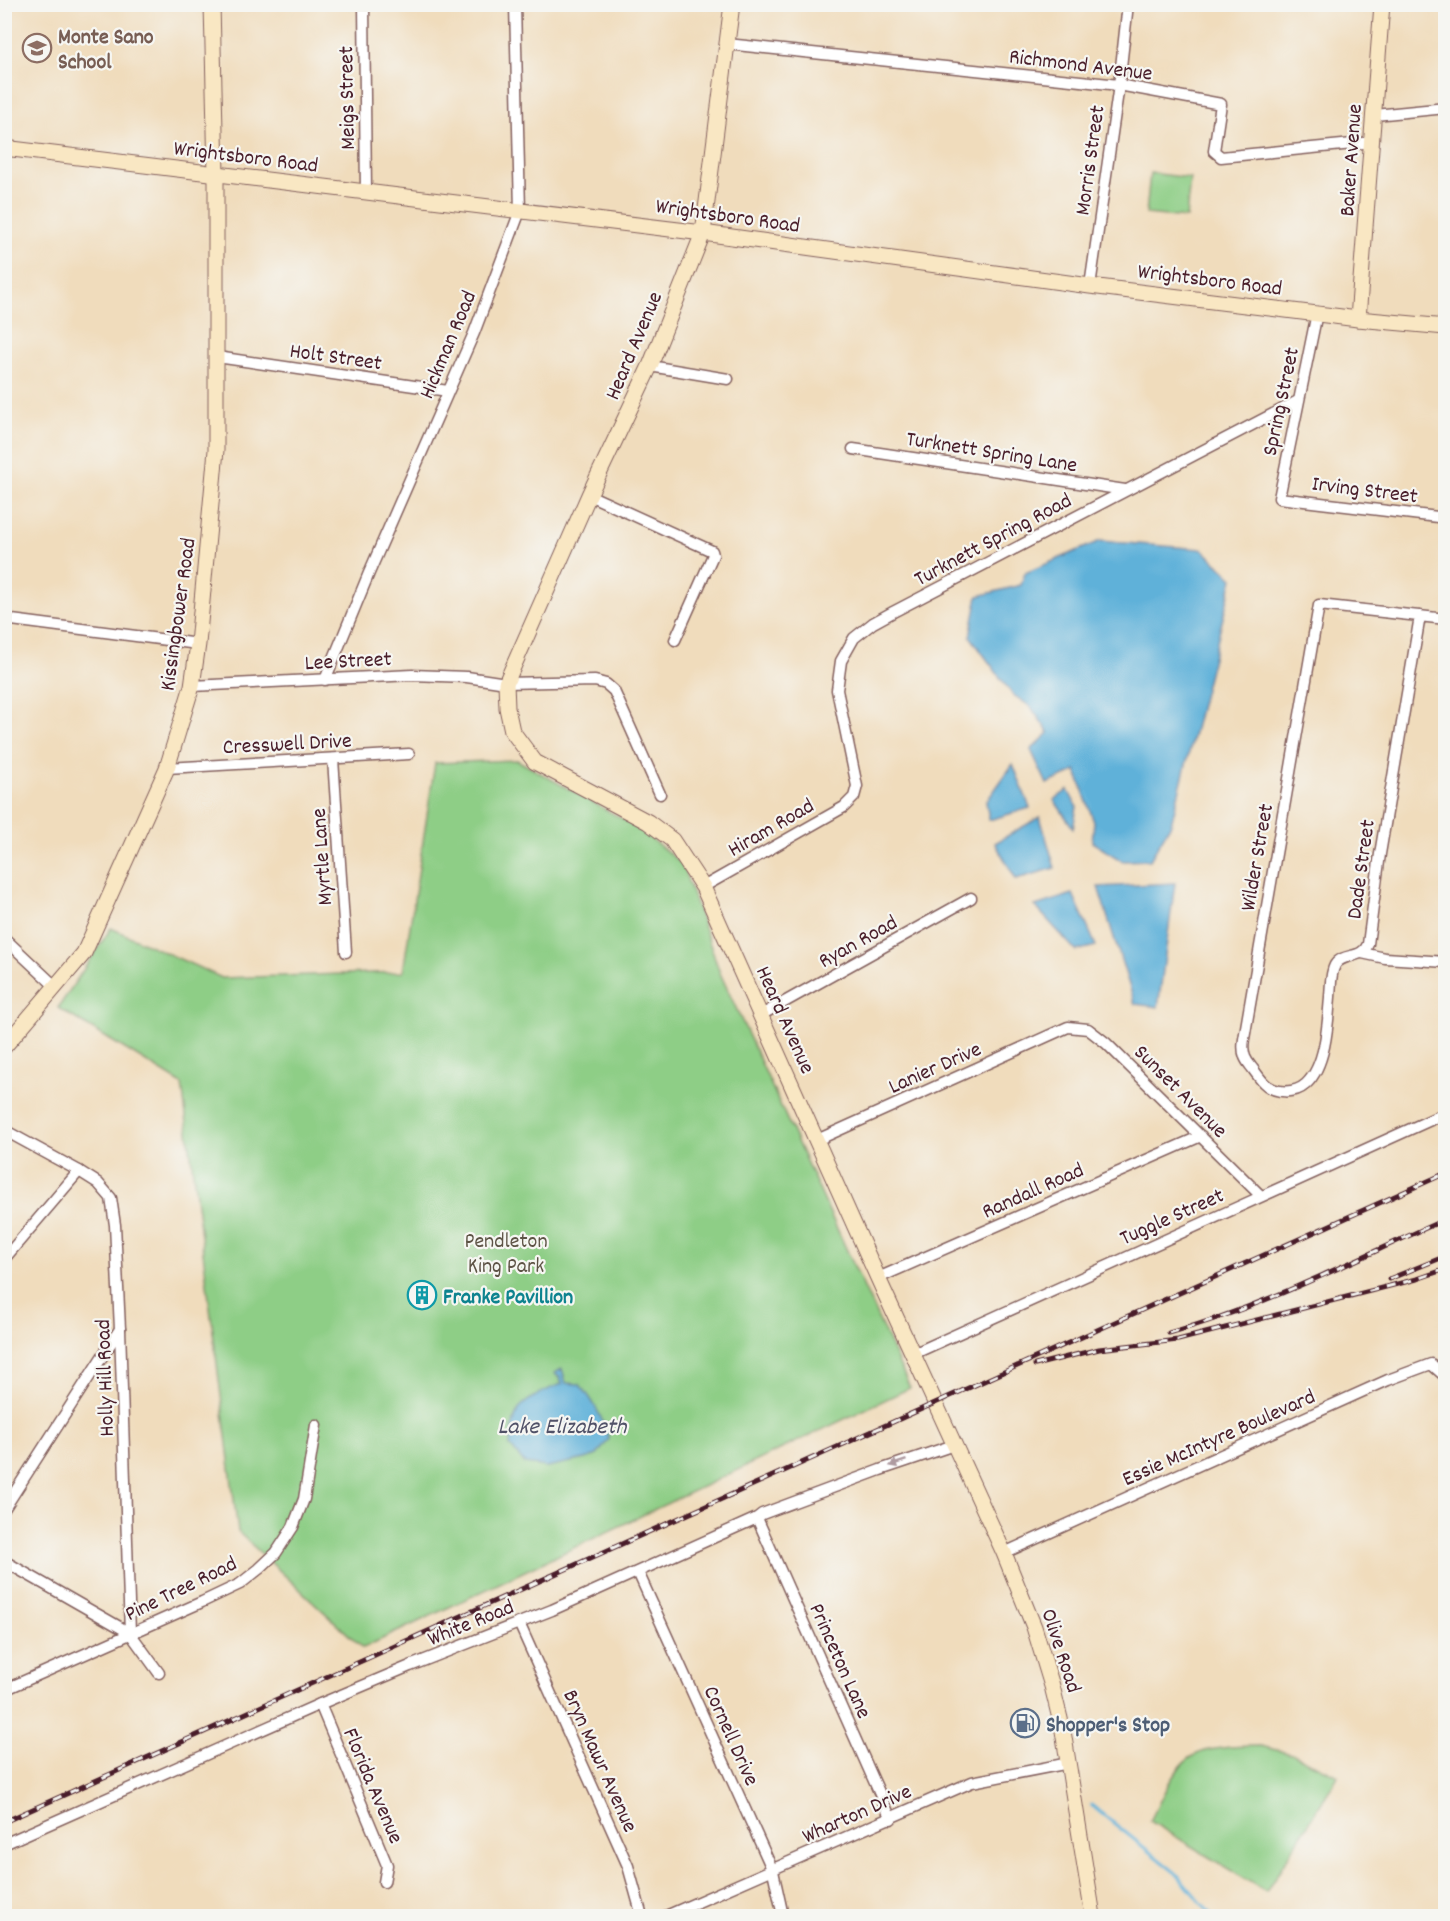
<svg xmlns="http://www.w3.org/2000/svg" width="1450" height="1921" font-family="Dekko,sans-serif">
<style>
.green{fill:#8ece86;stroke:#6c7658;stroke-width:1.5}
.water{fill:#5eb1d9;stroke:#546882;stroke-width:1.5}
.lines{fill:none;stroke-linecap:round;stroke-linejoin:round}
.stream{stroke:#5eb1d9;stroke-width:3}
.street-casing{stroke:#84615e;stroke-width:13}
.secondary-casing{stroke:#84615e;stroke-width:17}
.street{stroke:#fff;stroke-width:10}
.secondary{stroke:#f9e7c3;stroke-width:15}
.rail-casing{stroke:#4a1f2b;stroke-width:5}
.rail{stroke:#f6f6f2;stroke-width:3;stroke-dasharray:9;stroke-linecap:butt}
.oneway{fill:#ae9aa0}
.labels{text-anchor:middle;stroke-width:4.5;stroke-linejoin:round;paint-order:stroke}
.education-label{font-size:22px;font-weight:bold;fill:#785e54;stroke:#f6f6f2;text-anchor:start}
.street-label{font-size:22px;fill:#4a1f2b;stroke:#f6f6f2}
.park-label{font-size:22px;fill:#5e5446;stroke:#f6f6f2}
.culture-label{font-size:22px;font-weight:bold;fill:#0d838f;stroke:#f6f6f2;text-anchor:start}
.service-label{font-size:22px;font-weight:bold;fill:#4e5e75;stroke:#f6f6f2;text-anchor:start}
.water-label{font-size:24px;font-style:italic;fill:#515268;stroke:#f6f6f2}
</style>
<rect width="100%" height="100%" fill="#f6f6f2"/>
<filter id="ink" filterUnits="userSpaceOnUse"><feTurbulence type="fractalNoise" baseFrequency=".0167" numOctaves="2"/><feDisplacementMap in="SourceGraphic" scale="12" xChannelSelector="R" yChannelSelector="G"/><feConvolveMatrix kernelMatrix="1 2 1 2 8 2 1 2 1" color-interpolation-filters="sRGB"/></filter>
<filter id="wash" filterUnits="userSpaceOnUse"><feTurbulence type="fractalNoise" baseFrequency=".008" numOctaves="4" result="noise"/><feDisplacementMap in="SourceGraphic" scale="24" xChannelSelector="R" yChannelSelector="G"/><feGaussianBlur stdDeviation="1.35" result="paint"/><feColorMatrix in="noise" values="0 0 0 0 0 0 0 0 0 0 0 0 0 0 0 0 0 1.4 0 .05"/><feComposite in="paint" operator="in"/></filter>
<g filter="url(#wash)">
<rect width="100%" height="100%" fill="#f0dcbc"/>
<!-- green -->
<g class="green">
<path d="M1150 173 1190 178 1186 218 1146 214Z"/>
<path d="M517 760 637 827 682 864 720 973 910 1388 363 1648 238 1532 182 1084 58 1008 111 928 222 978 403 972 435 763Z"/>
<path d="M1261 1746 1295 1755 1338 1776 1266 1892 1150 1821C1162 1799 1172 1767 1195 1755 1210 1747 1243 1746 1261 1746Z"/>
</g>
<!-- water -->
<g class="water">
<path d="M1100 541 1202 549 1233 578 1171 824 1150 860 1122 861 1092 842 1094 822 1076 771 1047 784 1031 750 1049 733 1031 707 1012 694 970 636 978 596 1021 585 1025 573Z"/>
<path d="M1013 764 1030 808 989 820 986 802Z"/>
<path d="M1068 790 1077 807 1073 828 1054 800Z"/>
<path d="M1040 817 1055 868 1016 879 995 843Z"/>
<path d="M1175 883 1158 1007 1135 1004 1098 887Z"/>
<path d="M1073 894 1096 946 1076 951 1035 906Z"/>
<path d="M562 1369 566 1383 579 1384C593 1399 603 1420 609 1439L597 1455 585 1459 547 1467 525 1464 510 1446C512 1433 512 1419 520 1408 525 1400 552 1387 562 1384L559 1376H557L555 1373Z"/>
</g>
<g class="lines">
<!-- stream -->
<path class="stream" d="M1091 1805 1176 1873 1212 1916"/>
</g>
</g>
<g filter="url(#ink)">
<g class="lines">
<!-- street casing -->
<g class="street-casing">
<g id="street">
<path d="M364 4 366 192"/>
<path d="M727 44 1119 85 1221 104 1214 151 1221 157 1373 142"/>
<path d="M1375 115 1446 108"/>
<path d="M1090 286 1119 85 1128 4"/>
<path d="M1317 313 1279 498 1446 518"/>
<path d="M217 357 448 391"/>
<path d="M650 366 728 379"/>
<path d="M853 449 1125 490"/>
<path d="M589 495 712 551 713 555 675 640"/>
<path d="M1420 616 1380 854 1368 944C1362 960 1343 952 1335 965 1330 974 1331 987 1330 997 1328 1022 1326 1066 1306 1084 1295 1094 1275 1094 1264 1083 1260 1079 1256 1073 1253 1069 1250 1065 1247 1062 1245 1057 1243 1052 1243 1045 1244 1039L1319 605 1446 619"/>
<path d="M4 619 198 644"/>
<path d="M325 680 369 573 474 333 520 211 515 4"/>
<path d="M192 686 412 675 467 677 506 683 595 681 606 684 614 691 660 794"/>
<path d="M333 759 346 952"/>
<path d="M167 768 409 754"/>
<path d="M703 887 844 807 854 797 857 786 837 690 841 661 854 638 873 623 893 612 1298 401"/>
<path d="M4 938 56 987"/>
<path d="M1362 953 1385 958 1446 962"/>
<path d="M761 1015 971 898"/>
<path d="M4 1130 79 1171 98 1183 111 1198 115 1225 120 1329 130 1633 159 1673"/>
<path d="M817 1140 1068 1027 1088 1029 1106 1043 1261 1196"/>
<path d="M4 1259 79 1171"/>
<path d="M878 1278 1201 1136"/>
<path d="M913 1354 1446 1113"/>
<path d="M4 1509 120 1329"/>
<path d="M757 1518 891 1819"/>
<path d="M1004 1553 1388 1380 1431 1364 1446 1377"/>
<path d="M4 1561 130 1633"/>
<path d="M638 1572 773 1871 783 1916"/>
<path d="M519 1623 628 1866 642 1916"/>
<path d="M4 1690 202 1602 240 1584 259 1569 276 1553 293 1527 304 1499 316 1425"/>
<path d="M320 1704 387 1865 384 1882"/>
<path d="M4 1844 320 1704 410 1666 552 1610 757 1518 762 1514 880 1470 954 1445"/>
<path d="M666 1916 972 1782 1069 1763"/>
</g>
</g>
<!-- secondary casing -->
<g class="secondary-casing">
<g id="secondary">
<path d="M732 4 703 233 650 366 589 495 506 683 507 708 512 731 535 762 648 822 672 840 703 887 878 1278 1004 1553 1034 1627 1052 1686 1063 1731 1093 1916"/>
<path d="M4 148 703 233 1090 286 1358 319 1446 327"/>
<path d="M1358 319 1382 4"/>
<path d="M4 1047 84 953 167 768 192 686 198 644 216 450V174L212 4"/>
</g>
</g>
<!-- street -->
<use href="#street" class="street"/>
<!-- secondary -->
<use href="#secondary" class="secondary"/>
<!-- rail casing -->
<g class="rail-casing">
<g id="rail">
<path d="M1389 1279 1446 1256"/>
<path d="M1169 1333C1265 1307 1355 1259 1446 1219"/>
<path d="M1035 1365 1099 1349 1178 1340 1417 1279 1446 1269"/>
<path d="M4 1822 1446 1173"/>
</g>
</g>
<!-- rail -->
<use href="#rail" class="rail"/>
</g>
<!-- one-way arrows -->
<defs><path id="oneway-solid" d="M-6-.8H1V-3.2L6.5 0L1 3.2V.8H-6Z" transform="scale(1.5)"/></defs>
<use class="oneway" href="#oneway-solid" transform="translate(898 1463) rotate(161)"/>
</g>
<!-- icons -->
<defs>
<g id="school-ring" transform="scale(1.5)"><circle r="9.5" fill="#f6f6f2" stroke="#8d6e63" stroke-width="1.5"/><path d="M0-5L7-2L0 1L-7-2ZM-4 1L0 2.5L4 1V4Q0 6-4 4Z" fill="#8d6e63"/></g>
<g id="building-ring" transform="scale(1.5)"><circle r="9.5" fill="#f6f6f2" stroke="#0f9aa8" stroke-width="1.5"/><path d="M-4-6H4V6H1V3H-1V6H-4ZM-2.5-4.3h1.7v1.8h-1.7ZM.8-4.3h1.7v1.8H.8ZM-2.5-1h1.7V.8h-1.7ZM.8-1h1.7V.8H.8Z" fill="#0f9aa8"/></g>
<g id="fuel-ring" transform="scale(1.5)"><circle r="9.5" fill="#f6f6f2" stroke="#5c6f8a" stroke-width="1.5"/><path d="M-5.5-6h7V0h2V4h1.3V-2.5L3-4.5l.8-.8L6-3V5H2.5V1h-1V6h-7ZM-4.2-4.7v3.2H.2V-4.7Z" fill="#5c6f8a"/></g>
</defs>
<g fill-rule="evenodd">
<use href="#school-ring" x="37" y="48"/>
<use href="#building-ring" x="422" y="1295"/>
<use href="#fuel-ring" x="1025" y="1723"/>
</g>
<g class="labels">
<!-- education labels -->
<g class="education-label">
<text x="58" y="43">Monte Sano<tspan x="58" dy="25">School</tspan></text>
</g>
<!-- street labels -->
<g class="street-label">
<text transform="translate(1081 63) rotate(7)" y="8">Richmond Avenue</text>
<text transform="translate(345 98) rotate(-91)" y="8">Meigs Street</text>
<text transform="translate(246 155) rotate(7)" y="8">Wrightsboro Road</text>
<text transform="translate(1088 160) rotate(-82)" y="8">Morris Street</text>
<text transform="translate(1349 160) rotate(-86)" y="8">Baker Avenue</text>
<text transform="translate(728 214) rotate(8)" y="8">Wrightsboro Road</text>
<text transform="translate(1210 278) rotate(7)" y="8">Wrightsboro Road</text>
<text transform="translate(446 344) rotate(-67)" y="8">Hickman Road</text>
<text transform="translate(632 345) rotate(-67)" y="8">Heard Avenue</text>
<text transform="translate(336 355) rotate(8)" y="8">Holt Street</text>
<text transform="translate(1279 401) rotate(-78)" y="8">Spring Street</text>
<text transform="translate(992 450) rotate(9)" y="8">Turknett Spring Lane</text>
<text transform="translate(1365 488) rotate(7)" y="8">Irving Street</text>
<text transform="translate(992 538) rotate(-28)" y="8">Turknett Spring Road</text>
<text transform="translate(176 614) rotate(-82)" y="8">Kissingbower Road</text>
<text transform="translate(348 659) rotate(-3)" y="8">Lee Street</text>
<text transform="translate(287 742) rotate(-3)" y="8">Cresswell Drive</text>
<text transform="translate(770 826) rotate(-30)" y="8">Hiram Road</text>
<text transform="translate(320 857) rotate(-94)" y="8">Myrtle Lane</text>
<text transform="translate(1255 857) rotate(-80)" y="8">Wilder Street</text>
<text transform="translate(1359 869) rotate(-82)" y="8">Dade Street</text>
<text transform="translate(857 940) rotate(-29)" y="8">Ryan Road</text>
<text transform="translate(787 1019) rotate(66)" y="8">Heard Avenue</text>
<text transform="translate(934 1066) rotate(-24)" y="8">Lanier Drive</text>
<text transform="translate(1182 1090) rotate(45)" y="8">Sunset Avenue</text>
<text transform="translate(1032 1189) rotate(-24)" y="8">Randall Road</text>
<text transform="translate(1171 1215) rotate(-24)" y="8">Tuggle Street</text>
<text transform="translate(103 1378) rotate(-92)" y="8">Holly Hill Road</text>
<text transform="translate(1218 1436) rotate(-24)" y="8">Essie McIntyre Boulevard</text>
<text transform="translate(180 1587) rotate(-26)" y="8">Pine Tree Road</text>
<text transform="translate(470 1621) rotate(-22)" y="8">White Road</text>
<text transform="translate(1063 1650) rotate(72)" y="8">Olive Road</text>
<text transform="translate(842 1660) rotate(66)" y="8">Princeton Lane</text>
<text transform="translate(733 1735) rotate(66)" y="8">Cornell Drive</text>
<text transform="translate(602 1760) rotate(66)" y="8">Bryn Mawr Avenue</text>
<text transform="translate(375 1785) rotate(67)" y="8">Florida Avenue</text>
<text transform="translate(856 1812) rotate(-24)" y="8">Wharton Drive</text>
</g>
<!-- park labels -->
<g class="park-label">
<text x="506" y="1247">Pendleton<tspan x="506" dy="25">King Park</tspan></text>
</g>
<!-- culture labels -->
<g class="culture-label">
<text x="443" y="1303">Franke Pavillion</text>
</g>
<!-- service labels -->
<g class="service-label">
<text x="1046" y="1731">Shopper's Stop</text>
</g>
<!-- water labels -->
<g class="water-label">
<text x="562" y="1433">Lake Elizabeth</text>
</g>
</g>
<!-- margin -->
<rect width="1450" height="1921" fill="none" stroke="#f6f6f2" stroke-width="24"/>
</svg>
